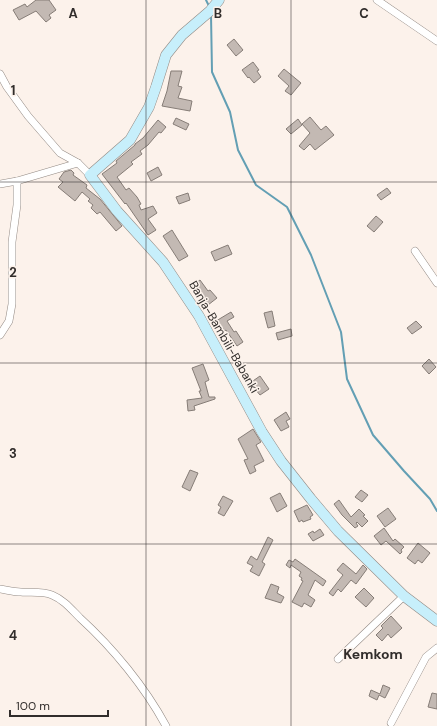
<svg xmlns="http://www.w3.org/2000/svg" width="437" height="726" font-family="'DM Sans',sans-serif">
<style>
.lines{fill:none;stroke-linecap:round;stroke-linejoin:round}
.stream{stroke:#639fb4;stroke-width:2}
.building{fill:#c3b9b3;stroke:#867d77}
.street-casing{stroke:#938a84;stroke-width:8}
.secondary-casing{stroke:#938a84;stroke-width:11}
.street{stroke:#fff;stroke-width:7}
.secondary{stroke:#c7effb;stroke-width:10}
.grid{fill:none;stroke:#312d2b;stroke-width:1;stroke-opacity:0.55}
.labels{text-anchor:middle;stroke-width:3;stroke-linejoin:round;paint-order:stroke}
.street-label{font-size:12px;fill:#312d2b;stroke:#fcf2eb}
.quarter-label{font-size:14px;font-weight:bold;fill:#312d2b;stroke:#fcf2eb}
.grid-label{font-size:13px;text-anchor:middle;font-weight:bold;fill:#312d2b;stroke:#fcf2eb;stroke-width:3;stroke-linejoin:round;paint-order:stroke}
</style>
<rect width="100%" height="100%" fill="#fcf2eb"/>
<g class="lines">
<!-- stream -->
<g class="stream">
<path d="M206 0 209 6"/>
<path d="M211 15 212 72 230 112 238 150 256 185 287 207 311 255 341 332 347 379 373 435 404 471 430 499 437 511"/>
</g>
</g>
<!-- building -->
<g class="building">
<path d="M36 0H49L56 10 49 15 51 18 46 22 36 11 19 20 13 10 25 4 27 7Z"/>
<path d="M234 39 243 50 236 56 227 45Z"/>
<path d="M253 62 259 70 257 71 261 77 254 83 249 77 248 78 242 70Z"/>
<path d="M284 69 301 83 291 95 285 91 289 86 278 76Z"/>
<path d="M171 71H182L178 86 182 87 178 98 192 101 190 111 162 106 167 91Z"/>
<path d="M310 117 321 130 326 126 334 135 315 150 310 144 304 150 299 146 310 133 302 124Z"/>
<path d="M176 118 189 124 186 130 173 124Z"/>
<path d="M298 119 302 125 291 134 286 129Z"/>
<path d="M158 120 166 127 161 133 159 132 148 145 140 151 142 154 131 162 133 164 117 177 126 190 129 188 137 197 141 204 139 205 141 210 153 206 157 213 148 219 156 230 148 235 126 203 125 204 102 174 117 163 116 161 135 145V144L143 138Z"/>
<path d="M158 167 162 175 151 181 147 173Z"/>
<path d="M71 170 74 173 73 175 87 185 86 188 100 199 122 226 116 231 100 212 97 214 91 208 93 205 88 201 90 199 82 192 75 201 58 187 63 182 59 179 64 172Z"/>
<path d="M387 188 391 193 381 200 377 195Z"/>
<path d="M188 193 190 200 179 204 176 197Z"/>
<path d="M376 216 383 222 374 232 367 226Z"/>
<path d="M172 230 188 256 179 261 163 236Z"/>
<path d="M228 245 232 254 215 261 211 252Z"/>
<path d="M200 280 208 291 210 290 217 298 208 305 192 286Z"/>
<path d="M272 311 275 326 268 328 264 313Z"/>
<path d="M231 312 234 317 227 321 234 332 236 331 243 342 237 346 226 330 223 332 216 321Z"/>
<path d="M416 321 422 327 412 334 407 328Z"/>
<path d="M291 329 292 336 278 340 276 333Z"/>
<path d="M429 359 436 367 429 374 422 366Z"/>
<path d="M203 364 209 380 205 382 209 397H215V399L194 406 195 410 188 411 187 400 202 398 199 391H201L192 368Z"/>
<path d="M260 376 269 389 260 395 250 383Z"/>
<path d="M286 412 290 419 286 421 289 427 281 431 274 420Z"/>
<path d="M253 429 261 442 256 445 264 461 254 466 256 471 250 474 244 460 248 459 238 439Z"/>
<path d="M190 470 198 473 190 491 182 487Z"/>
<path d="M361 490 368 495 362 502 355 497Z"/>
<path d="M280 493 287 506 277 512 270 498Z"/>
<path d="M223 496 233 501 224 516 218 513 221 507 218 505Z"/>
<path d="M339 500 351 517 359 509 365 515 363 516 368 521 362 527 357 522 356 523 358 526 355 528 342 515 334 504Z"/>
<path d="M307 505 313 515 310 517 311 519 303 522 302 520 299 522 294 511Z"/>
<path d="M388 508 396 519 385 527 377 516Z"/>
<path d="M384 528 393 541 395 539 404 547 401 550 402 552 400 554 386 541 381 545 374 536Z"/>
<path d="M320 529 324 535 313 541 308 534 313 531 314 533Z"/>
<path d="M268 537 273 540 262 562 265 564 259 576 250 571 253 566 247 563 251 556 257 560Z"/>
<path d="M418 543 430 553 422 563 418 560 415 564 407 558Z"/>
<path d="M295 559 326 581 323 586 315 580 308 595 315 600 311 607 304 603 302 607 292 602 303 581 301 580 302 578 299 576 301 572 291 565 290 568 286 565 289 560 293 562Z"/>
<path d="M343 563 356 574 363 565 367 569 356 584 351 580 341 592 338 589 333 596 329 593 343 575 337 570Z"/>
<path d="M271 584 279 587 277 593 284 597 281 603 265 598Z"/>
<path d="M364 588 374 598 366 607 355 597Z"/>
<path d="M391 616 402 628 391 638 388 634 382 641 376 635 383 628 381 626Z"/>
<path d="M383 685 390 688 385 698 379 695 377 700 369 696 371 690 380 694Z"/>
<path d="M432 693 437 694V709L428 707Z"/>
</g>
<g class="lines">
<!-- street casing -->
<g class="street-casing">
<g id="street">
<path d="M377 0 437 41"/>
<path d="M0 74 7 87 28 116 60 153 78 163 90 175"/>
<path d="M0 184 17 181 78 163"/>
<path d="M415 251 437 283"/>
<path d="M0 335 9 321 12 304V242L17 205V181"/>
<path d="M0 589C7 590 14 592 21 592 31 593 42 591 52 595 64 600 71 609 80 618 113 648 145 687 166 726"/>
<path d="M338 659 404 596"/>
<path d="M391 723 426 657 437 648"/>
</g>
</g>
<!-- secondary casing -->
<g class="secondary-casing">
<path id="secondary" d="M219 0 210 11 182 35 166 55 156 87 149 107 130 140 90 175 117 211 163 262 199 316 262 432 281 461 311 499 338 531 404 596 437 621"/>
</g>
<!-- street -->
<use href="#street" class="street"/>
<!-- secondary -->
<use href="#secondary" class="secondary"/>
</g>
<!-- grid -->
<path class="grid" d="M146 0V726M291 0V726M0 182H437M0 363H437M0 544H437"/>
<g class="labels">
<!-- street labels -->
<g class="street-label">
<text transform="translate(224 337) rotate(60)" y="4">Banja-Bambili-Babanki</text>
</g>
<!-- quarter labels -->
<g class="quarter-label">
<text x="373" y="659">Kemkom</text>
</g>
</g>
<g class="grid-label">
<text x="73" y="18">A</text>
<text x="218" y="18">B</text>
<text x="364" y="18">C</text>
<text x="13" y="95">1</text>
<text x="13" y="277">2</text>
<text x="13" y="458">3</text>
<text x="13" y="640">4</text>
</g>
<!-- scale -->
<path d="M10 710v6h98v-6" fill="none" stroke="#312d2b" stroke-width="2"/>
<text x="16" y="710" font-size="12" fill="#312d2b" stroke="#fcf2eb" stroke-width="3" paint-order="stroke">100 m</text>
</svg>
